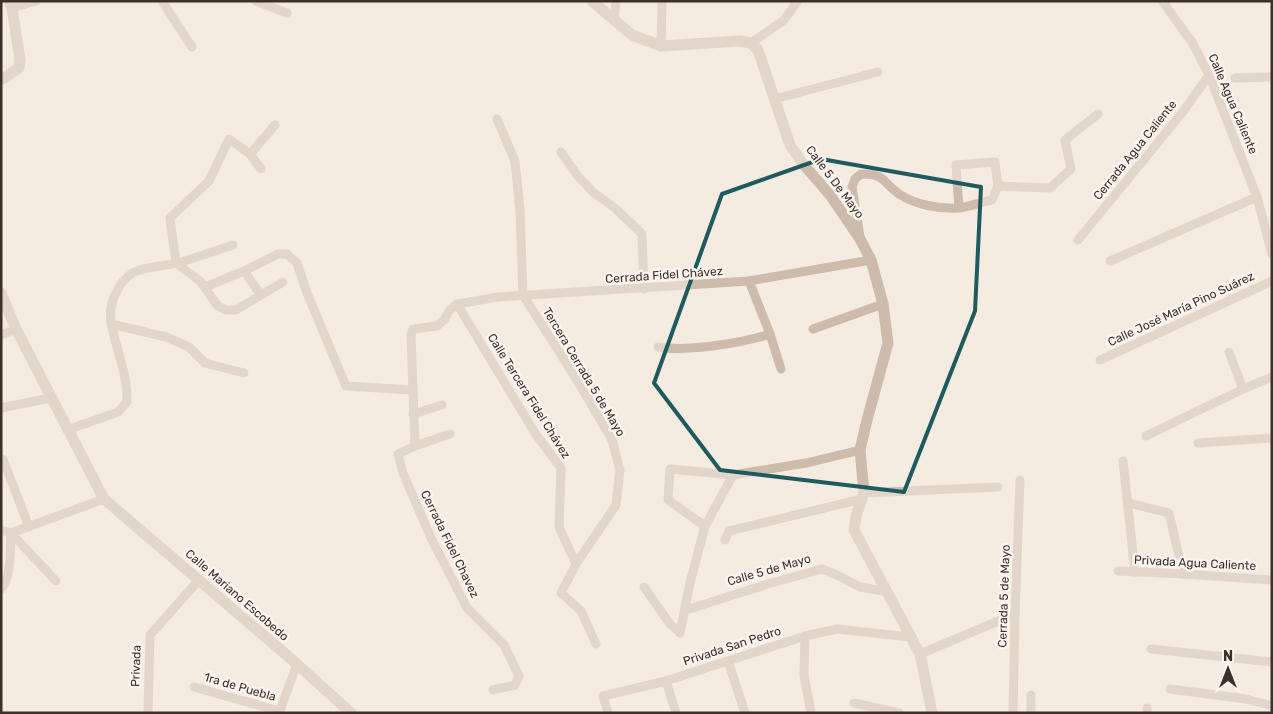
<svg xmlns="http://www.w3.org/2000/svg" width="1273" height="714" font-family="Rubik,sans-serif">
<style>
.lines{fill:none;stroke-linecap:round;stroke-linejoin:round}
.minor{stroke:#cdbbac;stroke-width:9}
.tertiary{stroke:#cdbbac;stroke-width:11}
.marked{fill:none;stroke:#1f5a5e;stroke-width:4;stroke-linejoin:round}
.labels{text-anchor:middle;stroke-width:5;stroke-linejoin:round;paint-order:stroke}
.street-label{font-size:12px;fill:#3b302b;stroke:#fbf5ee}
</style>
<rect width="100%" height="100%" fill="#f4ebe1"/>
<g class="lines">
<!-- minor -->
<g class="minor">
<path d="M162 1 192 47"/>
<path d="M256 1 287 13"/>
<path d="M1162 1 1192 42 1209 75 1257 197 1272 254"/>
<path d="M12 8 36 1"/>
<path d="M614 20 616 1"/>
<path d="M751 43 784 20 798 1"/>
<path d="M661 46 662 1"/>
<path d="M1235 78 1272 77"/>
<path d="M774 99 878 72"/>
<path d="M497 119 515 161 520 211 523 295 577 380 612 440 620 470 616 505 576 564 561 593 581 611 596 644"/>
<path d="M561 152 577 175 593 192 616 209 642 234 644 289"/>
<path d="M250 154 275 125"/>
<path d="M261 169 250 154 229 139 209 181 170 218 176 263 200 281 218 306 226 310H236L283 282"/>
<path d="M998 186 1050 188 1071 169 1065 140 1098 114"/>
<path d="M860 237 852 187 855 179 861 174C886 174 882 182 899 194 916 205 939 209 959 208 970 207 981 202 992 200L998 186 995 162 956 165 959 208"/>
<path d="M1078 240 1182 113 1209 75"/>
<path d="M1110 261 1257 197"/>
<path d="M244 271 261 295"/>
<path d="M749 281 770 334 781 369"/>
<path d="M205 287 244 271 278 254H287L297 263 307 293 346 386 412 390"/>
<path d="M457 304 535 433 561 468 559 527 576 564"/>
<path d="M111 324 166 337 189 347 205 363 244 373"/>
<path d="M813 329 883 304"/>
<path d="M1 335 16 329"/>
<path d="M658 347C686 352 742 343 770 334"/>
<path d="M1229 352 1243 389"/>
<path d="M1100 360 1272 281"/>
<path d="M1 408 50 398"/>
<path d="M413 414 442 405"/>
<path d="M67 430 118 412 127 402C128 376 117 352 112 327 109 316 110 307 114 297 128 263 148 270 177 263 196 258 214 251 233 245"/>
<path d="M450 434 415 446 398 454 403 473 431 538 467 608 504 645 519 676 515 685 493 690"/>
<path d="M1146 436 1243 389 1272 377"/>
<path d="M1198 443 1272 438"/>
<path d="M415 446 411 335 413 329 437 326 444 320 450 310 457 304 498 297 749 281 871 260"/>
<path d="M3 459 29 527"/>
<path d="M1123 461 1135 572"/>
<path d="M864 493 998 487"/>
<path d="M1129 503 1169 513 1183 574"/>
<path d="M705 526 668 500 670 469 733 475 806 463 860 450"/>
<path d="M1 530 11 533 56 581"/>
<path d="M725 540 729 531 862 499"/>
<path d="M1118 571 1183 574 1272 580"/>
<path d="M644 587 670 624 680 633"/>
<path d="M1 589C12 575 10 551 11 533L104 499"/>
<path d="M686 610 771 583 822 569 837 575 860 587 888 592"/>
<path d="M680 633 690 583 705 526 733 475"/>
<path d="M805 636 804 675 811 713"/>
<path d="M1151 649 1272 662"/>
<path d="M920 654 1015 614"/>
<path d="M728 661 745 713"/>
<path d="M666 681 676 713"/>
<path d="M194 687 279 711"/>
<path d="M1170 689 1246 699 1272 706"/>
<path d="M854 703 899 713"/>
<path d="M1147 708V713"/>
<path d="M148 713 150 635 199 580"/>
<path d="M279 713 297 664"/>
<path d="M608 713 603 696 666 681 805 636 837 629 910 637"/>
<path d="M1013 713 1015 614 1020 480"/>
<path d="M1031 713V695"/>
</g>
<!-- tertiary -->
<g class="tertiary">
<path d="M592 1 632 35 661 46 740 41 751 43 758 50 790 145 803 164 830 195 860 239 871 260 883 304 888 343 867 420 860 450 864 493 856 516 854 530 920 654 932 713"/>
<path d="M1 80 19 68 20 60 12 8 9 1"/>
<path d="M1 293 16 329 104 499 297 664 351 713"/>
</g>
</g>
<!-- marked area -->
<path d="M0 0H1273V714H0ZM821 159 981 187 975 311 904 492 720 470 654 383 722 194Z" fill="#f4ebe1" fill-opacity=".55" fill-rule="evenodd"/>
<path class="marked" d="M821 159 981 187 975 311 904 492 720 470 654 383 722 194Z"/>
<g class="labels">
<!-- street labels -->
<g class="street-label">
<text transform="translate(1233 104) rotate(67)" y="4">Calle Agua Caliente</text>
<text transform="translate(1135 150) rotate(-51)" y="4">Cerrada Agua Caliente</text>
<text transform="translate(835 182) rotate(53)" y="4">Calle 5 De Mayo</text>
<text transform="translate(664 275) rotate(-4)" y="4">Cerrada Fidel Chávez</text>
<text transform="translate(1181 309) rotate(-25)" y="4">Calle José María Pino Suárez</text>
<text transform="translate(584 372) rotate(59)" y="4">Tercera Cerrada 5 de Mayo</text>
<text transform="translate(529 396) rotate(58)" y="4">Calle Tercera Fidel Chávez</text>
<text transform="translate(450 544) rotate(64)" y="4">Cerrada Fidel Chavez</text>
<text transform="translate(1195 563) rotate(3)" y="4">Privada Agua Caliente</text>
<text transform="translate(769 570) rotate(-16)" y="4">Calle 5 de Mayo</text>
<text transform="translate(237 595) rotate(41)" y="4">Calle Mariano Escobedo</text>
<text transform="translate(1004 596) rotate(-88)" y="4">Cerrada 5 de Mayo</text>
<text transform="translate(732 646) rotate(-18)" y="4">Privada San Pedro</text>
<text transform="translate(136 666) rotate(-88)" y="4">Privada</text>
<text transform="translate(240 687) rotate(16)" y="4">1ra de Puebla</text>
</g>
</g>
<!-- border -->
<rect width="1273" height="714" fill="none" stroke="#3b302b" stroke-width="5"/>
<!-- north arrow -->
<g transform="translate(1228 669)" stroke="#fbf5ee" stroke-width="4" paint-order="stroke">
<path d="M0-4L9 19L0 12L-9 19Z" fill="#3b302b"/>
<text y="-8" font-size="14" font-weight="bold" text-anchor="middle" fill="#3b302b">N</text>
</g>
</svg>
